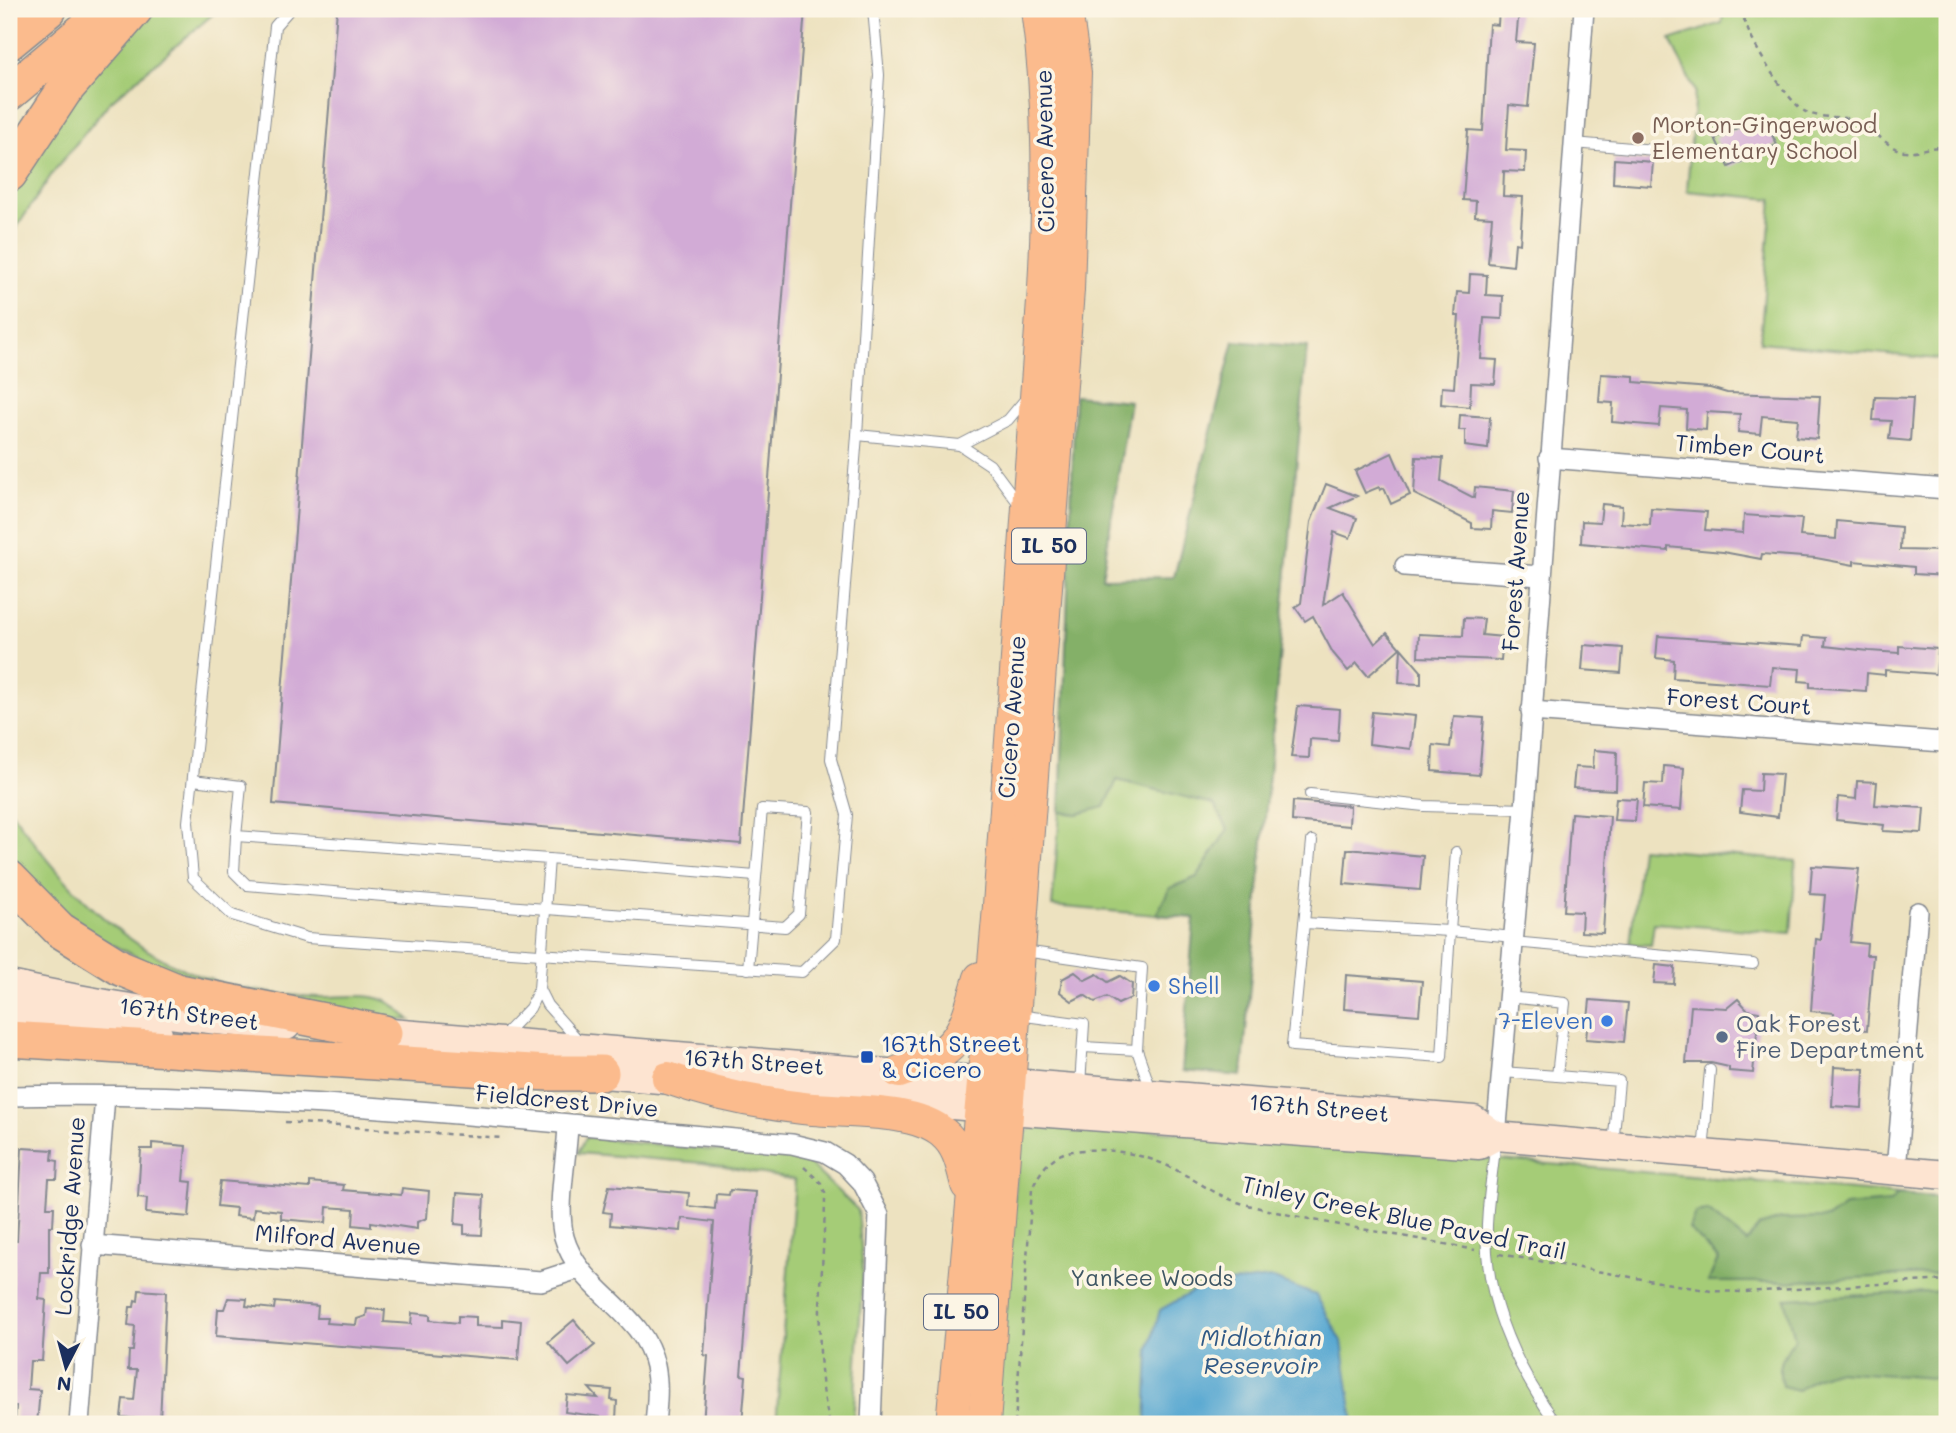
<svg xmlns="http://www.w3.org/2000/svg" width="1956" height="1433" font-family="Mali,sans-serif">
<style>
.green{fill:#a5cc77;stroke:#607e6a;stroke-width:2}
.forest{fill:#84b068;stroke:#507063;stroke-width:2}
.water{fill:#56a7d1;stroke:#386b98;stroke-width:2}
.building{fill:#d2abd6}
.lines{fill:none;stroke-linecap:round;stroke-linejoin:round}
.service-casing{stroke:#84888f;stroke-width:12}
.minor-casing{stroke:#84888f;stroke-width:22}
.secondary-casing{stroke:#84888f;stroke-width:31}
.primary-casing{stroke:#84888f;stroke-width:34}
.motorway-casing{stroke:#84888f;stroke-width:38}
.path{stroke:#84888f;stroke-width:2.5;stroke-dasharray:5 5;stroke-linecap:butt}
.service{stroke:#fff;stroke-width:10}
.minor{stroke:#fff;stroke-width:19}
.secondary{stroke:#fde4d1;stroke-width:28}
.primary{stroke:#fbbb8d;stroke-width:32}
.motorway{stroke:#fbbb8d;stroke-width:35}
.education-dot{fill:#8d6e63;stroke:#fcf5e5;stroke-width:2.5}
.shop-dot{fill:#3f7fe0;stroke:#fcf5e5;stroke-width:2.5}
.service-dot{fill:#5c6f8a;stroke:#fcf5e5;stroke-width:2.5}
.transit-dot{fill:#1a4fb4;stroke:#fcf5e5;stroke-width:2.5}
.labels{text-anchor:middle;stroke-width:7;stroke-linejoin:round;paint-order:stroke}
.shield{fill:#fcf5e5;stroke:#5e6a86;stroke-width:2}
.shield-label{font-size:21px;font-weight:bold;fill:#1b2f5e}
.education-label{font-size:23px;fill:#785e54;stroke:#fcf5e5;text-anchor:start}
.street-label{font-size:23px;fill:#1b2f5e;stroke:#fcf5e5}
.shop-label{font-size:23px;fill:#366cbe;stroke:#fcf5e5;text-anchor:start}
.service-label{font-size:23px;fill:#4e5e75;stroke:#fcf5e5;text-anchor:start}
.transit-label{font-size:23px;fill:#164399;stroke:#fcf5e5;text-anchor:start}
.park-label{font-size:23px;fill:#3e5664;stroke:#fcf5e5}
.water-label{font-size:24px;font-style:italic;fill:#305986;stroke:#fcf5e5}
</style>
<rect width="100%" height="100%" fill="#fcf5e5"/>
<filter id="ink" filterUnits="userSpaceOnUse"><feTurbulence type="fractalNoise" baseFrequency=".0143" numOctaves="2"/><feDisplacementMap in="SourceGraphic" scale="14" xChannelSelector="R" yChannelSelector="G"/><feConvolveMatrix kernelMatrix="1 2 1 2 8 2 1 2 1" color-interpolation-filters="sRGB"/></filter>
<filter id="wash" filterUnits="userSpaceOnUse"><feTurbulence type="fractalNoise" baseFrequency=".00686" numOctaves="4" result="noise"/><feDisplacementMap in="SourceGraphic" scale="28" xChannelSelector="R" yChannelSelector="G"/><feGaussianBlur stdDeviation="1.57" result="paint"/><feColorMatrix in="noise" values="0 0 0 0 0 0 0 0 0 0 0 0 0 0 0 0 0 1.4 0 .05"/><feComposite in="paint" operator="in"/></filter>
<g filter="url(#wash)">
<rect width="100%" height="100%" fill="#ede2c0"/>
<!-- green -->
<g class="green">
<path d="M150 9H219L109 103 54 171 9 239V200L65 103Z"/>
<path d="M1723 9H1947V360L1760 342 1772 199 1687 191 1695 91 1670 40 1722 23Z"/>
<path d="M1117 780 1214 804 1228 829 1197 877 1170 888 1156 915 1052 906 1060 812 1078 814Z"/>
<path d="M9 808C68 893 137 967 243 988 266 993 293 996 317 997 339 998 370 991 390 1003 398 1007 404 1015 410 1020L369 1019 215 994 91 935 34 884 9 854Z"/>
<path d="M1641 848 1796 861 1791 933 1654 923 1651 945 1630 944Z"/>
<path d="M1056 1122 1947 1198V1424H994L1020 1136 1041 1123Z"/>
<path d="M586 1137 805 1160 858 1210 863 1270 853 1424H776L795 1180 704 1163 578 1153Z"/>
</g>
<!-- forest -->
<g class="forest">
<path d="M1234 341 1307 347 1242 1076 1182 1071 1194 918 1156 915 1170 888 1197 877 1228 829 1214 804 1117 780 1105 807 1078 814 1060 812 1075 396 1130 401 1102 578 1174 577Z"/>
<path d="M1898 1194 1947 1198V1273L1783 1282H1708L1718 1259 1689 1229 1695 1213 1708 1211 1747 1242 1759 1226 1781 1219 1828 1218 1845 1206 1890 1202Z"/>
<path d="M1947 1291V1379L1835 1371 1815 1378 1798 1390 1782 1386C1776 1366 1783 1355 1795 1339L1785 1299Z"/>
</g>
<!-- water -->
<path class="water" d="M1271 1278 1316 1295 1342 1341 1354 1424H1146L1149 1350 1160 1310 1203 1286Z"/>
<g id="blocks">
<!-- building -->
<g class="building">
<path d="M337 9H805L741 844 273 804Z"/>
<path d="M1499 9H1519L1516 42 1534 43 1528 107 1509 105 1506 150 1526 151 1525 172 1504 171 1503 196 1523 197 1520 244 1515 243 1513 266 1488 263 1492 217 1475 216 1476 201 1463 200 1468 130 1483 131 1489 24 1498 25Z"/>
<path d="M1763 116 1777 145 1729 167 1715 138Z"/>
<path d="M1614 159 1653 162 1651 186 1613 183Z"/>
<path d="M1470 274 1487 275 1486 295 1503 296 1502 319 1484 318 1481 359 1497 360 1495 384 1471 383 1470 407 1441 404 1442 387 1454 388 1459 316H1455L1457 292 1469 293Z"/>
<path d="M1601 374 1634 376V382L1710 388 1727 393 1820 396 1817 439 1796 437 1798 419 1762 416 1760 434 1738 432 1740 414 1707 412 1706 430 1686 428 1687 410 1661 408 1659 426 1612 422 1613 403 1599 402Z"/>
<path d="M1875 397 1913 398 1910 441 1889 439 1891 421 1873 420Z"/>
<path d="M1460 415 1490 417 1488 449 1465 446V430H1459Z"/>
<path d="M1392 453 1410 495 1391 504 1384 488 1380 490 1379 487 1365 493 1355 471Z"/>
<path d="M1416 457 1443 458 1441 481 1474 498 1475 487 1514 491 1512 513 1492 511 1491 529 1472 528V523L1414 494Z"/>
<path d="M1326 484 1357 496 1330 508 1357 518 1350 538 1334 532 1323 605 1343 592 1375 644 1387 633 1400 648 1368 676 1357 663 1348 671 1333 653 1313 616 1305 621 1295 607 1301 603 1311 522Z"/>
<path d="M1602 504 1622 506 1621 523 1650 525 1651 508 1707 512 1705 530 1743 533 1744 515 1802 519 1800 536 1836 539 1837 521 1901 527 1900 550 1947 551V576L1914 574V567L1854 561V565L1816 558 1762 554 1761 559 1723 552 1668 547V551L1581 543 1582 521 1600 522Z"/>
<path d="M1464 618 1484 619 1482 635 1503 637 1501 660 1418 657 1419 634 1463 636Z"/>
<path d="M1658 636 1802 646 1803 636 1826 638 1825 646 1869 651 1899 653V646L1938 649 1936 674 1885 670V675L1867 673 1866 691 1810 687V682L1799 681 1800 669 1772 667 1770 685 1673 678 1674 660 1656 658Z"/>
<path d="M1584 645 1623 648 1621 673 1582 670Z"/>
<path d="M1401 648 1421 671V684L1399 683Z"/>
<path d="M1298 706 1340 709 1338 741 1310 739 1309 758 1291 757Z"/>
<path d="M1372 712 1415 716 1411 749 1369 744Z"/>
<path d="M1454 716 1484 718 1479 775 1432 771 1433 745 1450 747Z"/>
<path d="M1594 750 1617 752 1616 790 1573 788 1575 767 1593 768Z"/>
<path d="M1664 766 1684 768 1681 810 1643 807 1645 783 1663 784Z"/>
<path d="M1761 773 1782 774 1778 817 1740 812 1742 790 1760 791Z"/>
<path d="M1857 781 1877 782 1875 805 1924 808 1922 833 1883 831 1884 825 1836 820 1838 797 1856 799Z"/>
<path d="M1616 798 1637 799 1635 821 1614 820Z"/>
<path d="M1293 801 1350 806 1349 826 1292 821Z"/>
<path d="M1571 813 1610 816 1603 933 1581 932 1582 912 1564 911Z"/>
<path d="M1347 849 1423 856 1420 890 1344 884Z"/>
<path d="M1812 866 1859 869 1850 942 1867 944 1866 955H1873L1867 1030 1833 1027 1834 1013 1811 1011 1816 939 1821 940 1825 895 1810 894Z"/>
<path d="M1656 965 1675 967 1674 984 1654 983Z"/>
<path d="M1075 972 1085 980 1097 974 1108 982 1120 976 1132 984 1131 998 1118 1004 1107 997 1095 1002 1084 995 1072 1001 1060 992 1062 979Z"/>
<path d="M1346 975 1422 981 1419 1015 1344 1009Z"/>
<path d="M1738 999 1748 1010 1759 1012 1753 1073 1729 1071V1067L1711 1063H1686L1691 1006 1727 1008Z"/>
<path d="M1590 1000 1628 1003 1624 1042 1586 1039Z"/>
<path d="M1834 1067 1864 1069 1862 1108 1832 1106Z"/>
<path d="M152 1143 186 1146 183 1181 192 1182 189 1217 146 1213 147 1198 138 1197 141 1149H152Z"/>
<path d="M22 1148 53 1150 52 1160 58 1161 57 1179H49L47 1207H54L53 1226H49V1273H41L39 1299 46 1300 42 1361H30L28 1389 40 1390 37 1424H15L16 1406H9V1326L14 1263H9V1240L17 1241Z"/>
<path d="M220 1181 310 1188V1182L344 1185 343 1190 401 1195 402 1188 429 1191 427 1218 417 1222V1229L371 1222V1227L353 1225 354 1209 327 1207 326 1223 281 1219V1211L254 1208 253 1218 235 1216 236 1208 217 1206Z"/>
<path d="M609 1186 689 1193 688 1206 715 1209 716 1194 729 1195 730 1190 756 1192 741 1375 746 1376 742 1424H703L708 1356 704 1355 714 1222 682 1218 681 1231 610 1225 611 1213 603 1212Z"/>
<path d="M457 1193 484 1195 482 1235 464 1234V1225L455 1224Z"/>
<path d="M139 1290 166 1292 160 1421 121 1417 123 1399 134 1400 137 1370H128L129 1351H133L135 1326 128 1325 130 1307H134L135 1300 138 1301Z"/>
<path d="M228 1298 247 1299 246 1306 274 1309 275 1302 318 1306 317 1318H327L326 1323 356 1325 357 1319 366 1316 367 1309 385 1310 384 1322 411 1324 412 1313 430 1315V1320L458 1323V1316L476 1317V1326L503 1327V1319L521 1321 518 1360 216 1336 218 1309H224Z"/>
<path d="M574 1320 595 1345 569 1366 548 1342Z"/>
<path d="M589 1388 612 1390 611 1400 617 1401 616 1419 565 1412 567 1395 598 1398Z"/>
</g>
</g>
</g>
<g filter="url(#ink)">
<use href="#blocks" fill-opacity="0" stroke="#84888f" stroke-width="2"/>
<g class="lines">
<!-- service casing -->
<g class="service-casing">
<g id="service">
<path d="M290 9 275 26 188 822 193 878 232 915 307 938 802 972 836 939 847 815 831 759 857 435"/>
<path d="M873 9 879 75 857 435 960 445"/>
<path d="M1574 143 1700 154"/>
<path d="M1019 504 990 465 960 445 1008 420 1028 396"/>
<path d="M193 780 241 786 236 836 549 859 539 989"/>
<path d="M1310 794 1424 806 1525 809"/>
<path d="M236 836 234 872 247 885C426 900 606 914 785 927L799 914 808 812 762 809 748 969"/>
<path d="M1312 841 1292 1046 1442 1057 1450 931 1514 937"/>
<path d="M549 859 755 876"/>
<path d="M1304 923 1450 931 1456 852"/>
<path d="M1513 942 1753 964"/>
<path d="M1024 951 1142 968 1137 1050 1151 1090"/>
<path d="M1508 997 1565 1003 1557 1076 1619 1081 1613 1146"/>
<path d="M1018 1015 1084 1024 1080 1085"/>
<path d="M501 1038 530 1008 539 989 547 1005 579 1041"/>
<path d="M1083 1047 1137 1050"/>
<path d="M1501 1072 1557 1076"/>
<path d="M1496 1140C1492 1177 1485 1215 1487 1253 1492 1315 1521 1374 1557 1424"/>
<path d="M1703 1153 1710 1070"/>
</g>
</g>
<!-- minor casing -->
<g class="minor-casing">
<g id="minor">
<path d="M1549 458 1947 489"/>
<path d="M1405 566 1540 576"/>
<path d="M1531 711 1943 742"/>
<path d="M9 1096C270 1090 532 1122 792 1144L825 1152 845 1164 862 1182 879 1215 871 1424"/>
<path d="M568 1125C567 1158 556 1206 564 1237 579 1291 644 1311 655 1366 659 1385 657 1404 655 1424"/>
<path d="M1496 1136 1525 809 1584 9"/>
<path d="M1896 1170 1918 912"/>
<path d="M92 1245 541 1281 578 1269"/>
<path d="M79 1424 105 1096"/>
</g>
</g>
<!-- secondary casing -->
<g class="secondary-casing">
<g id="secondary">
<path d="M9 985C100 1005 193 1020 286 1026"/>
<path d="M9 1008 158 1034"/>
<path d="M365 1031 1474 1120 1496 1136"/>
<path d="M581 1072 1009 1110 1479 1145 1496 1136 1947 1175"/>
</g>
</g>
<!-- primary casing -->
<g class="primary-casing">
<g id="primary">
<path d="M899 1072C961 1051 962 1037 980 978"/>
<path d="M668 1078C712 1094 758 1103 803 1108 843 1113 913 1107 943 1133 959 1146 962 1166 967 1185"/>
<path d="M952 1424 998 919 1044 288C1049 194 1050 102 1037 9"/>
<path d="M984 1424 1068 290 1075 73 1066 9"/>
</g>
</g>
<!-- motorway casing -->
<g class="motorway-casing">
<g id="motorway">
<path d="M9 42 49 9"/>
<path d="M9 93 109 9"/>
<path d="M9 174 64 91 135 9"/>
<path d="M9 878 60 930 121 968 179 992 384 1033"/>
<path d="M9 1039 549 1073H601"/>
</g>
</g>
<!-- path -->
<g class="path">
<path d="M1743 9C1739 27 1788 104 1806 112 1822 120 1843 114 1859 122 1874 129 1884 144 1899 150 1916 155 1931 144 1947 148"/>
<path d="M285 1122 502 1138"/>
<path d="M804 1167 821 1183 825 1193C825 1270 810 1348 830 1424"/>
<path d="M1499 1254 1711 1291 1744 1292 1947 1280"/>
<path d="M1015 1424 1032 1189C1040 1171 1052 1153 1073 1151 1104 1147 1140 1153 1168 1166 1194 1178 1215 1196 1244 1204 1319 1224 1399 1234 1475 1250"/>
</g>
<!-- service -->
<use href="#service" class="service"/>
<!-- minor -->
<use href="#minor" class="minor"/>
<!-- secondary -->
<use href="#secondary" class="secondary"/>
<!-- primary -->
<use href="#primary" class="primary"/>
<!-- motorway -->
<use href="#motorway" class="motorway"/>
</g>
</g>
<!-- markers -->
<circle class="education-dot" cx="1638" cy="138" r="7"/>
<g class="shop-dot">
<circle cx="1154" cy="986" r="7"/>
<circle cx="1607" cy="1021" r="7"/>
</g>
<circle class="service-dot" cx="1722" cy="1037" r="7"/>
<rect class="transit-dot" x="860" y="1050" width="14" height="14" rx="3.5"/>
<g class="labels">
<!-- shield labels -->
<g class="shield">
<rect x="1012" y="528.5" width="74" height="35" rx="5"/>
<rect x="924" y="1294.5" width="74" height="35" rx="5"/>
</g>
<g class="shield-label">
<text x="1049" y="553">IL 50</text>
<text x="961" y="1319">IL 50</text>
</g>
<!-- education labels -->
<g class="education-label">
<text x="1652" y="133">Morton-Gingerwood<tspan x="1652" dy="26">Elementary School</tspan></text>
</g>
<!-- street labels -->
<g class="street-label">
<text transform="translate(1045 151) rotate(-91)" y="8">Cicero Avenue</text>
<text transform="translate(1750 449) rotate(5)" y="8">Timber Court</text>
<text transform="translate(1516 571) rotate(-86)" y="8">Forest Avenue</text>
<text transform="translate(1739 702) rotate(4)" y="8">Forest Court</text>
<text transform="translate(1012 717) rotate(-86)" y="8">Cicero Avenue</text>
<text transform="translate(189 1014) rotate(7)" y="8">167th Street</text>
<text transform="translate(754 1062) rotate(4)" y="8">167th Street</text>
<text transform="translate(567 1101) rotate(5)" y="8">Fieldcrest Drive</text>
<text transform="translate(1319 1108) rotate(5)" y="8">167th Street</text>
<text transform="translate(70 1216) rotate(-86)" y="8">Lockridge Avenue</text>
<text transform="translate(1404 1218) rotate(12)" y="8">Tinley Creek Blue Paved Trail</text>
<text transform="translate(338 1240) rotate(5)" y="8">Milford Avenue</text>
</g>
<!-- shop labels -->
<g class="shop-label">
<text x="1168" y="994">Shell</text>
<text x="1593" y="1029" text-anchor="end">7-Eleven</text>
</g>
<!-- service labels -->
<g class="service-label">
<text x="1736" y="1032">Oak Forest<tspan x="1736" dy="26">Fire Department</tspan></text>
</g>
<!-- transit labels -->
<g class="transit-label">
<text x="881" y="1052">167th Street<tspan x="881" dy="26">&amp; Cicero</tspan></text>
</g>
<!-- park labels -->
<g class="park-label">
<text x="1152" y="1286">Yankee Woods</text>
</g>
<!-- water labels -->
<g class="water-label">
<text x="1261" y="1346">Midlothian<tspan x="1261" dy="28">Reservoir</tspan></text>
</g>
</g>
<!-- margin -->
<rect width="1956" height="1433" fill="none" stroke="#fcf5e5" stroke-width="35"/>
<!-- north arrow -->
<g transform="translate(66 1367) rotate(186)" stroke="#fcf5e5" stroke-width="5" paint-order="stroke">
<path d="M0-5L12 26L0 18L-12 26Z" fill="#1b2f5e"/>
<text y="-10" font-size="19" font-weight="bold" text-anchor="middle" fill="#1b2f5e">N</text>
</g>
</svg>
